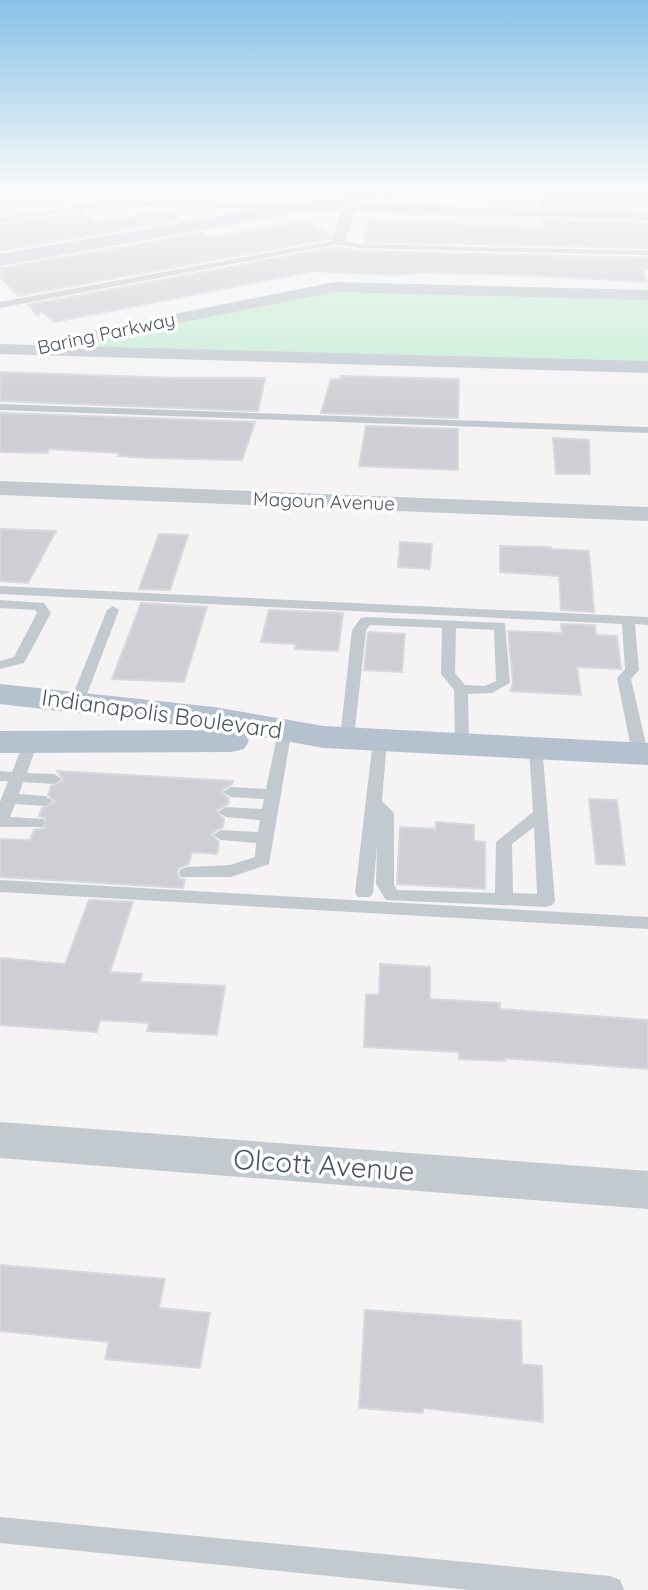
<svg xmlns="http://www.w3.org/2000/svg" width="648" height="1590" font-family="Quicksand,sans-serif">
<style>
.green{fill:#c7edd6}
.building{fill:#cdcfd4;stroke:#d7d9dd;stroke-width:2}
.lines{fill:none;stroke-linecap:round;stroke-linejoin:round}
.lane{fill:#c2cad0;fill-rule:evenodd}
.street{fill:#c2cad0;fill-rule:evenodd}
.secondary{fill:#c3cbd4;fill-rule:evenodd}
.primary{fill:#b5c1ce;fill-rule:evenodd}
.labels{text-anchor:middle;stroke-width:7;stroke-linejoin:round;paint-order:stroke}
.far-street-label{font-size:19px;fill:#4c555f;stroke:#fff}
.street-label{font-size:23px;fill:#4c555f;stroke:#fff}
.near-street-label{font-size:28px;fill:#4c555f;stroke:#fff}
</style>
<rect width="100%" height="100%" fill="#f5f3f3"/>
<!-- green -->
<path class="green" d="M319 291 648 297V364L100 347 93 343 94 339Z"/>
<!-- building -->
<g class="building">
<path d="M537 191H638L648 193V209L540 207Z"/>
<path d="M167 211 181 220 0 251V224L79 212 95 222Z"/>
<path d="M542 220 648 223V248L364 242 369 221 543 227Z"/>
<path d="M303 221 331 234 329 239 18 296 0 277V268L202 233 211 238Z"/>
<path d="M335 247 359 251 648 258V269H643L646 282 520 275 411 272 416 274 390 275 314 271 55 322 41 311 38 316 28 305Z"/>
<path d="M0 372 176 378H265L258 411 0 401Z"/>
<path d="M341 376 459 379 458 418 321 413 331 379H341Z"/>
<path d="M0 413 255 422 242 460 150 458 118 456 120 453 49 449 47 453 0 452Z"/>
<path d="M366 426 458 429V470L359 466Z"/>
<path d="M553 438 589 440 590 474H556Z"/>
<path d="M0 529 56 531 28 583 0 581Z"/>
<path d="M159 534 188 535 170 590 139 589Z"/>
<path d="M400 542 432 544 430 569 398 567Z"/>
<path d="M500 546 551 547V549L589 551 594 612 561 610 559 576 500 572Z"/>
<path d="M141 603 207 607 184 682 112 679Z"/>
<path d="M269 610 343 613 338 651 295 649 296 644 261 642Z"/>
<path d="M561 624 595 625 596 635 617 636 621 669 577 667 581 695 510 691 513 683 508 631 562 633Z"/>
<path d="M368 632 405 634 402 672 364 670Z"/>
<path d="M57 771 233 781 232 784 221 791 229 799 228 804 216 811 224 819 223 827 211 834 219 842 217 854 192 852 189 864 180 867 177 872 179 878 185 880 183 888 0 877V839L30 840 34 830 45 828V818L39 816 42 808 55 802 48 795 51 786 64 780Z"/>
<path d="M589 799 617 800 625 865 596 864Z"/>
<path d="M436 822 474 825V841L485 842V889L397 884 400 827 436 829Z"/>
<path d="M89 900 133 902 110 972 142 974 140 982 225 986 217 1035 147 1031 149 1023 100 1020 97 1032 0 1025V958L65 964Z"/>
<path d="M380 964 430 967V999L500 1003V1009L648 1020V1069L504 1058 505 1061 459 1059V1052L364 1047 366 994 379 995Z"/>
<path d="M0 1265 165 1279 159 1308 210 1313 200 1368 105 1359 109 1342 0 1331Z"/>
<path d="M365 1310 521 1321 522 1364 542 1366 543 1422 423 1408V1413L359 1408Z"/>
</g>
<g class="lines">
<!-- lane -->
<g class="lane">
<path d="M415 191 434 195 470 191 433 199Z"/>
<path d="M154 201 156 204 95 207 0 222V218L95 203Z"/>
<path d="M338 240 359 244 648 251V255L359 248 338 244 0 308V302Z"/>
<path d="M0 404 648 427V433L0 410Z"/>
<path d="M0 586 648 617V625L635 624 639 670 631 679 648 753 640 758 632 753 617 678 625 669 622 624 0 594Z"/>
<path d="M0 600 44 603 51 613 24 663 0 669V661L14 657 37 613 35 610 0 608Z"/>
<path d="M113 606 119 610 84 702 77 706 72 705 70 702 107 610Z"/>
<path d="M366 617 505 623 510 683 492 693 468 694 469 744 467 747H457L455 744 454 690 441 674 442 628 370 625 366 630 354 738 347 743 342 741 340 738 352 630 361 618ZM456 628 494 630 496 681 485 686 465 685 455 673Z"/>
<path d="M380 735 387 740 382 801 394 813V884L397 890 495 893 496 842 533 812 529 748 532 745H542L555 901 552 905 546 907 386 900 376 884 377 845 373 893 370 897H358L355 893 373 740ZM534 827 537 894 513 893 512 844Z"/>
<path d="M283 736 290 741 269 864 231 877H181L179 873 181 869 187 867 230 865 255 857 256 843 221 840 213 835 221 830 258 832 260 820 226 817 218 812 226 807 262 809 264 799 231 797 223 792 231 787 266 789 276 741Z"/>
<path d="M31 737 38 742 27 773 54 774 62 779 54 784 23 782 19 794 45 796 53 801 45 806 15 804 10 817 43 819 45 823 43 827H0V802L8 781H0V771L12 772 24 742Z"/>
<path d="M0 880 648 917V929L0 892Z"/>
<path d="M0 1517 610 1576 620 1580 624 1590H470L0 1543Z"/>
</g>
<!-- street -->
<g class="street">
<path d="M154 199 648 212V220L355 212 345 242 338 246 331 242 341 212 149 206 147 203Z"/>
<path d="M335 282 648 290V300L335 292 74 344 65 339 74 334Z"/>
<path d="M0 344 648 361V373L0 354Z"/>
<path d="M0 481 648 507V521L0 495Z"/>
<path d="M0 1122 648 1171V1209L0 1158Z"/>
</g>
<!-- secondary -->
<path class="secondary" d="M365 191H400L392 196 0 266V254Z"/>
<!-- primary -->
<path class="primary" d="M0 684 214 707 324 726 648 743V765L324 748 245 734 249 741 244 749 231 752 0 753V731L221 730 0 704Z"/>
</g>
<!-- sky -->
<linearGradient id="sky" x2="0" y2="1"><stop stop-color="#88c1e7"/><stop offset="0.46" stop-color="#fafafa"/><stop offset="1" stop-color="#fafafa" stop-opacity="0"/></linearGradient>
<rect width="648" height="413" fill="url(#sky)"/>
<g class="labels">
<!-- far-street labels -->
<g class="far-street-label">
<text transform="translate(106 333) rotate(-12)" y="7">Baring Parkway</text>
<text transform="translate(324 501) rotate(2)" y="7">Magoun Avenue</text>
</g>
<!-- street labels -->
<g class="street-label">
<text transform="translate(162 714) rotate(8)" y="8">Indianapolis Boulevard</text>
</g>
<!-- near-street labels -->
<g class="near-street-label">
<text transform="translate(324 1165) rotate(4)" y="10">Olcott Avenue</text>
</g>
</g>
</svg>
